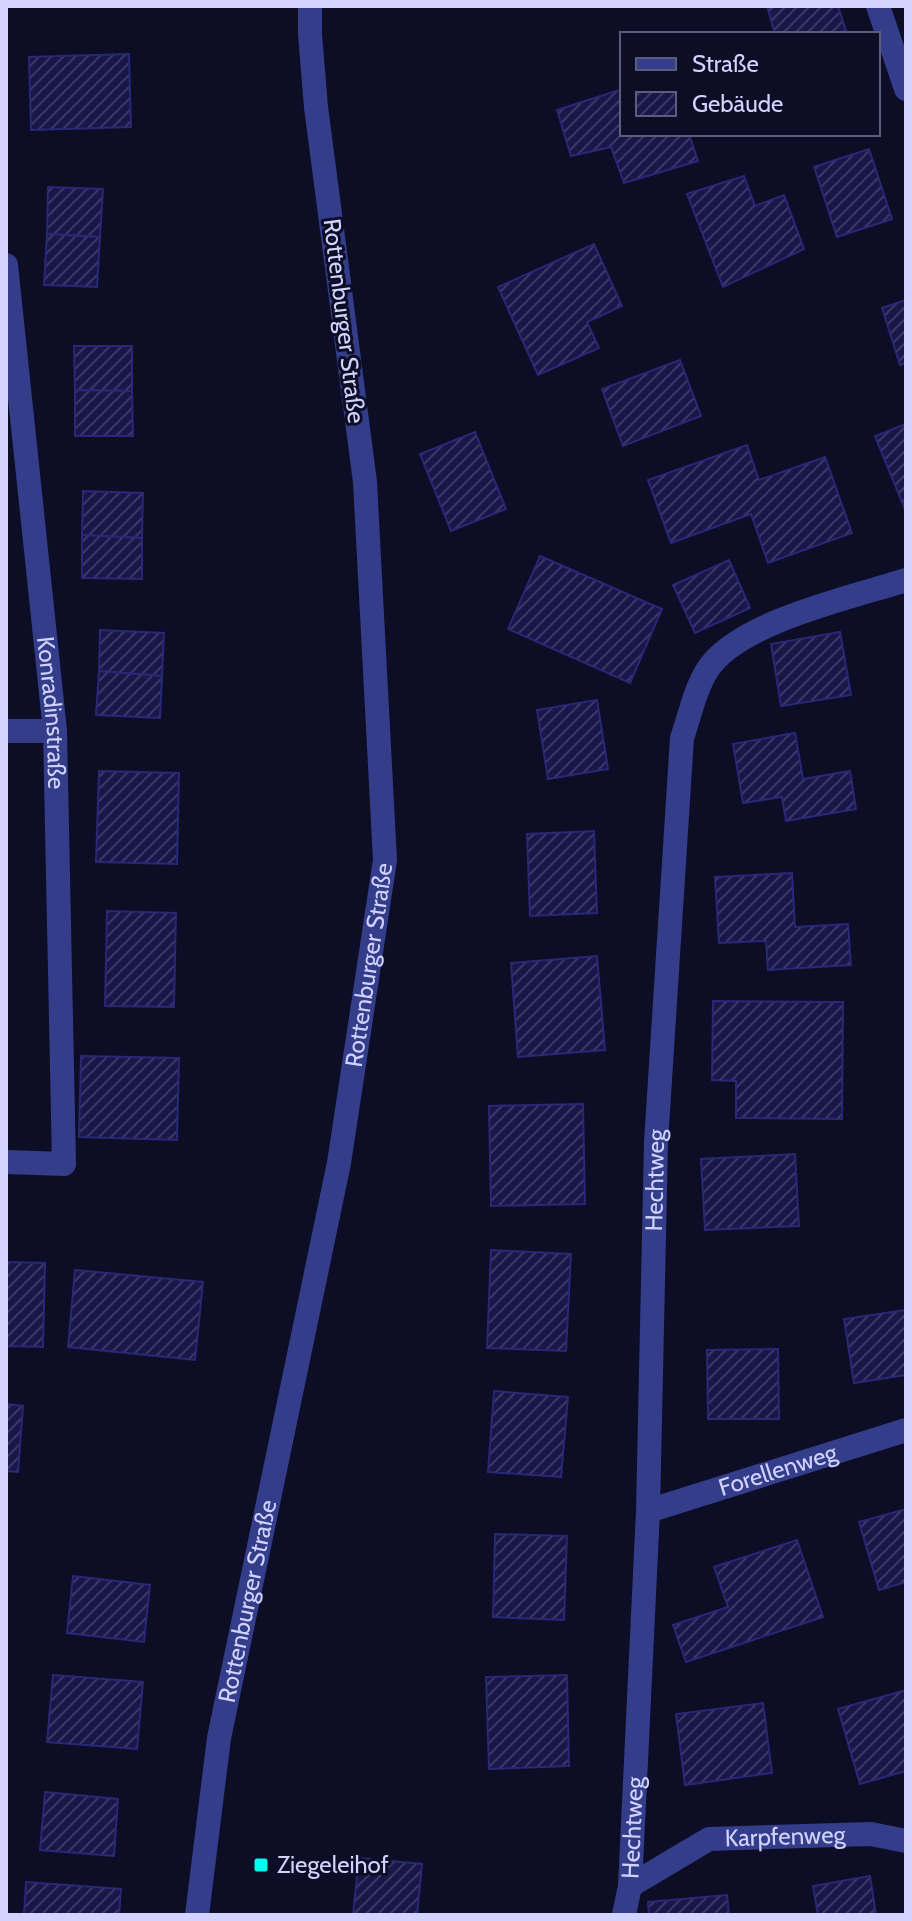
<svg xmlns="http://www.w3.org/2000/svg" width="912" height="1921" font-family="Cabin,sans-serif">
<style>
.building{fill:url(#building-hatch);stroke:#2a2777;stroke-width:2}
.lines{fill:none;stroke-linecap:round;stroke-linejoin:round}
.minor{stroke:#333d8a;stroke-width:24}
.poi-dot{fill:#00fdf0;stroke:#0d0d26;stroke-width:3}
.labels{text-anchor:middle;stroke-width:6;stroke-linejoin:round;paint-order:stroke}
.street-label{font-size:24px;fill:#d2d3ff;stroke:#0d0d26}
.poi-label{font-size:24px;fill:#d2d3ff;stroke:#0d0d26;text-anchor:start}
</style>
<defs>
<pattern id="building-hatch" width="6" height="6" patternUnits="userSpaceOnUse" patternTransform="scale(2)"><rect width="6" height="6" fill="#191749"/><path d="M-1 1l2-2M0 6l6-6M5 7l2-2" fill="none" stroke="#3a3864"/></pattern>
</defs>
<rect width="100%" height="100%" fill="#0d0d26"/>
<!-- building -->
<g class="building">
<path d="M767 6H838L847 34H775Z"/>
<path d="M129 54 131 127 31 130 29 57Z"/>
<path d="M622 89V134H689L698 161 624 183 611 147 571 156 557 110Z"/>
<path d="M869 149 892 219 837 237 814 167Z"/>
<path d="M744 176 755 206 784 195 804 249 723 287 687 194Z"/>
<path d="M48 187 103 189 100 237 47 234Z"/>
<path d="M47 234 100 237 97 287 44 285Z"/>
<path d="M594 244 622 306 587 322 599 348 538 375 498 287Z"/>
<path d="M906 300V363L900 365 882 308Z"/>
<path d="M74 346H132V391L75 390Z"/>
<path d="M680 360 701 416 623 446 602 389Z"/>
<path d="M75 390 132 391 133 436H75Z"/>
<path d="M906 424V512L875 436Z"/>
<path d="M475 432 506 509 451 531 420 454Z"/>
<path d="M747 445 759 480 825 457 852 533 768 563 751 514 671 543 648 480Z"/>
<path d="M83 491 143 493 142 538 82 535Z"/>
<path d="M82 535 142 538V579L82 578Z"/>
<path d="M540 556 662 609 630 683 508 629Z"/>
<path d="M729 560 750 608 695 633 673 585Z"/>
<path d="M100 630 164 633 162 676 99 671Z"/>
<path d="M840 632 851 695 781 706 771 644Z"/>
<path d="M99 671 162 676 160 718 96 715Z"/>
<path d="M597 700 608 769 548 779 537 710Z"/>
<path d="M795 733 803 779 850 771 856 809 786 821 782 797 743 803 733 744Z"/>
<path d="M99 771 179 773 177 864 96 862Z"/>
<path d="M594 831 597 913 530 916 527 834Z"/>
<path d="M792 873 795 927 848 924 851 965 768 970 766 941 719 943 715 877Z"/>
<path d="M107 911 176 913 174 1007 105 1006Z"/>
<path d="M597 956 605 1050 518 1057 511 963Z"/>
<path d="M713 1001 843 1002 842 1119 736 1118V1081L712 1080Z"/>
<path d="M81 1056 179 1058 177 1140 79 1137Z"/>
<path d="M583 1104 585 1204 491 1206 489 1106Z"/>
<path d="M795 1154 799 1226 705 1230 701 1159Z"/>
<path d="M491 1250 571 1254 566 1351 487 1348Z"/>
<path d="M6 1262 45 1263 43 1347 6 1346Z"/>
<path d="M75 1270 203 1282 195 1360 68 1347Z"/>
<path d="M906 1310V1375L854 1383 844 1319Z"/>
<path d="M778 1349 779 1419H708L707 1350Z"/>
<path d="M494 1391 568 1397 561 1477 488 1472Z"/>
<path d="M6 1404 23 1406 18 1472 6 1471Z"/>
<path d="M906 1509V1582L879 1590 859 1522Z"/>
<path d="M495 1534 567 1536 564 1620 493 1617Z"/>
<path d="M797 1540 823 1617 686 1662 673 1625 728 1607 714 1567Z"/>
<path d="M73 1576 150 1585 144 1642 67 1633Z"/>
<path d="M53 1675 143 1682 137 1749 47 1742Z"/>
<path d="M567 1675 569 1766 489 1769 486 1677Z"/>
<path d="M906 1690V1771L860 1784 838 1709Z"/>
<path d="M763 1703 772 1773 685 1785 676 1714Z"/>
<path d="M45 1792 118 1799 114 1856 40 1850Z"/>
<path d="M359 1858 422 1864 417 1915H353Z"/>
<path d="M870 1876 876 1915H818L813 1886Z"/>
<path d="M26 1882 121 1889 119 1915H24Z"/>
<path d="M727 1895 729 1915H649L648 1902Z"/>
</g>
<g class="lines">
<!-- minor -->
<g class="minor">
<path d="M878 6 906 89"/>
<path id="s1" d="M6 265 55 731 64 1164 6 1162"/>
<path d="M6 731H55"/>
<path id="s2" d="M648 1511 906 1430"/>
<path id="s3" d="M630 1886 709 1839 871 1834 906 1841"/>
<path id="s4" d="M197 1915 219 1738 339 1163 385 860 365 482 316 107 310 34V6"/>
<path id="s5" d="M624 1915 630 1886 648 1511 656 1142 682 738C690 715 695 689 708 669 738 622 853 597 906 580"/>
</g>
</g>
<!-- markers -->
<rect class="poi-dot" x="253" y="1857" width="16" height="16" rx="4"/>
<g class="labels">
<!-- street labels -->
<g class="street-label">
<text transform="translate(344 321) rotate(83)" y="8">Rottenburger Straße</text>
<text dy="8" stroke="none"><textPath href="#s1" startOffset="450">Konradinstraße</textPath></text>
<text dy="8" stroke="none"><textPath href="#s4" startOffset="966">Rottenburger Straße</textPath></text>
<text dy="8" stroke="none"><textPath href="#s5" startOffset="736">Hechtweg</textPath></text>
<text dy="8" stroke="none"><textPath href="#s2" startOffset="136">Forellenweg</textPath></text>
<text dy="8" stroke="none"><textPath href="#s4" startOffset="318">Rottenburger Straße</textPath></text>
<text dy="8" stroke="none"><textPath href="#s5" startOffset="88">Hechtweg</textPath></text>
<text dy="8" stroke="none"><textPath href="#s3" startOffset="168">Karpfenweg</textPath></text>
</g>
<!-- poi labels -->
<g class="poi-label">
<text x="277" y="1873">Ziegeleihof</text>
</g>
</g>
<!-- border -->
<rect width="912" height="1921" fill="none" stroke="#d2d3ff" stroke-width="16"/>
<!-- legend -->
<rect x="620" y="32" width="260" height="104" fill="#0d0d26" stroke="#5c5c7d" stroke-width="2"/>
<rect x="636" y="58" width="40" height="12" fill="#333d8a" stroke="#5c5c7d" stroke-width="2"/>
<text x="692" y="72" font-size="24" fill="#d2d3ff">Straße</text>
<rect x="636" y="92" width="40" height="24" fill="url(#building-hatch)" stroke="#5c5c7d" stroke-width="2"/>
<text x="692" y="112" font-size="24" fill="#d2d3ff">Gebäude</text>
</svg>
